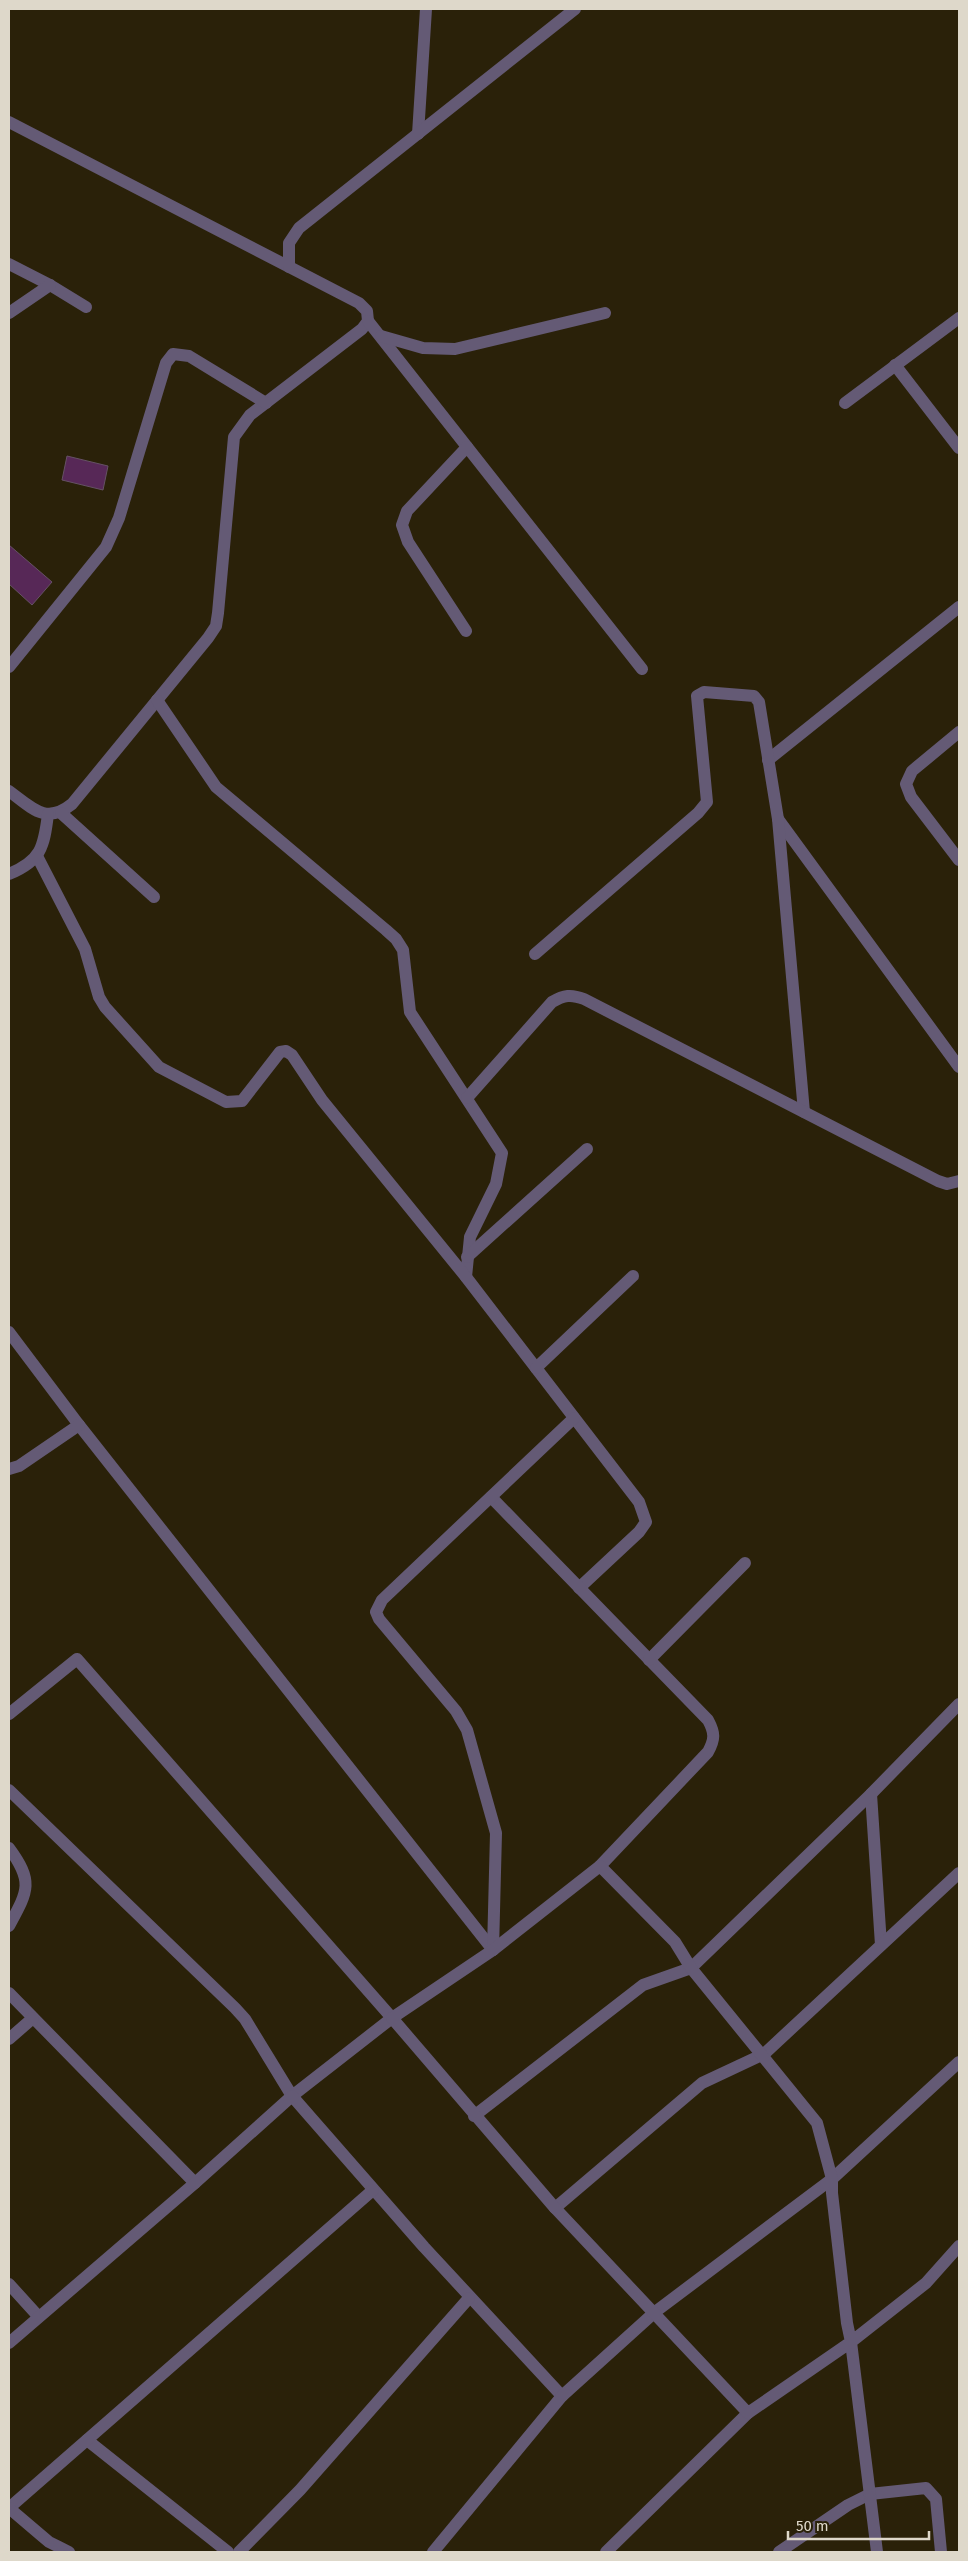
<svg xmlns="http://www.w3.org/2000/svg" width="968" height="2561" font-family="'Fira Sans',sans-serif">
<style>
.building{fill:#572857;stroke:#655164}
.lines{fill:none;stroke-linecap:round;stroke-linejoin:round}
.minor{stroke:#645a75;stroke-width:12}
</style>
<rect width="100%" height="100%" fill="#2a2109"/>
<!-- building -->
<g class="building">
<path d="M67 456 108 466 103 490 62 480Z"/>
<path d="M9 545 52 582 32 605 9 584Z"/>
</g>
<g class="lines">
<!-- minor -->
<g class="minor">
<path d="M9 122 359 303 367 311 368 321 362 329 250 415 234 437 218 613 216 626 208 638 72 804C46 825 32 808 9 791"/>
<path d="M418 134 426 9"/>
<path d="M9 264 50 285 86 307"/>
<path d="M289 267V243L299 228 575 9"/>
<path d="M9 313 50 285"/>
<path d="M368 321 642 669"/>
<path d="M381 336 423 348 455 349 605 313"/>
<path d="M895 365 959 448"/>
<path d="M845 403 959 318"/>
<path d="M466 631 408 542 402 525 407 511 467 447"/>
<path d="M9 667 106 547 119 518 166 363 173 354 189 356 266 403"/>
<path d="M157 700 216 787 386 930 396 939 403 950 410 1012 502 1153 496 1184 470 1237 466 1277"/>
<path d="M959 732 912 771 906 784 911 797 959 860"/>
<path d="M768 760 959 607"/>
<path d="M61 813 154 897"/>
<path d="M778 819 959 1067"/>
<path d="M37 856 85 949 99 997 105 1007 159 1067 226 1102 242 1101 280 1052 286 1051 292 1055 322 1100 466 1277 639 1502 646 1522 639 1532 579 1588"/>
<path d="M9 874C41 861 44 847 48 814"/>
<path d="M535 954 698 813 707 802 697 696 704 692 754 696 759 702 778 819 804 1112"/>
<path d="M467 1098 552 1002C564 995 571 994 584 999L938 1181 947 1184 959 1181"/>
<path d="M467 1257 587 1149"/>
<path d="M9 1332 79 1425 493 1950"/>
<path d="M536 1368 633 1276"/>
<path d="M9 1469 19 1466 79 1425"/>
<path d="M491 1497 708 1720C715 1733 715 1739 708 1752L600 1866"/>
<path d="M649 1660 745 1563"/>
<path d="M9 1714 77 1659 392 2018 292 2096 245 2019 235 2008 9 1790"/>
<path d="M871 1794 881 1945"/>
<path d="M9 1848C34 1882 28 1891 9 1926"/>
<path d="M493 1950 496 1833 467 1730 456 1711 379 1619 376 1612 382 1600 574 1418"/>
<path d="M9 1993 195 2183"/>
<path d="M9 2039 33 2018"/>
<path d="M474 2116 643 1985 691 1968 871 1794 959 1704"/>
<path d="M555 2208 702 2083 764 2054 959 1873"/>
<path d="M9 2284 38 2316"/>
<path d="M9 2343 195 2183 292 2096 424 2247 562 2396"/>
<path d="M87 2440 228 2552"/>
<path d="M9 2508 373 2190"/>
<path d="M9 2508 49 2542 69 2552"/>
<path d="M239 2552 300 2490 469 2298"/>
<path d="M433 2552 562 2396 655 2312 832 2179 959 2062"/>
<path d="M606 2552 748 2413"/>
<path d="M779 2552 848 2505 870 2494 926 2488 936 2499 941 2552"/>
<path d="M877 2552 851 2342 847 2323 832 2193V2179L817 2123 691 1968 675 1942 600 1866 493 1950 392 2018 555 2208 748 2413 851 2342 926 2283 959 2246"/>
</g>
</g>
<!-- border -->
<rect width="968" height="2561" fill="none" stroke="#ded8ca" stroke-width="20"/>
<!-- scale -->
<path d="M788 2531v8h141v-8" fill="none" stroke="#ded8ca" stroke-width="2.5"/>
<text x="796" y="2531" font-size="15" fill="#ded8ca" stroke="#2a2109" stroke-width="4" paint-order="stroke">50 m</text>
</svg>
